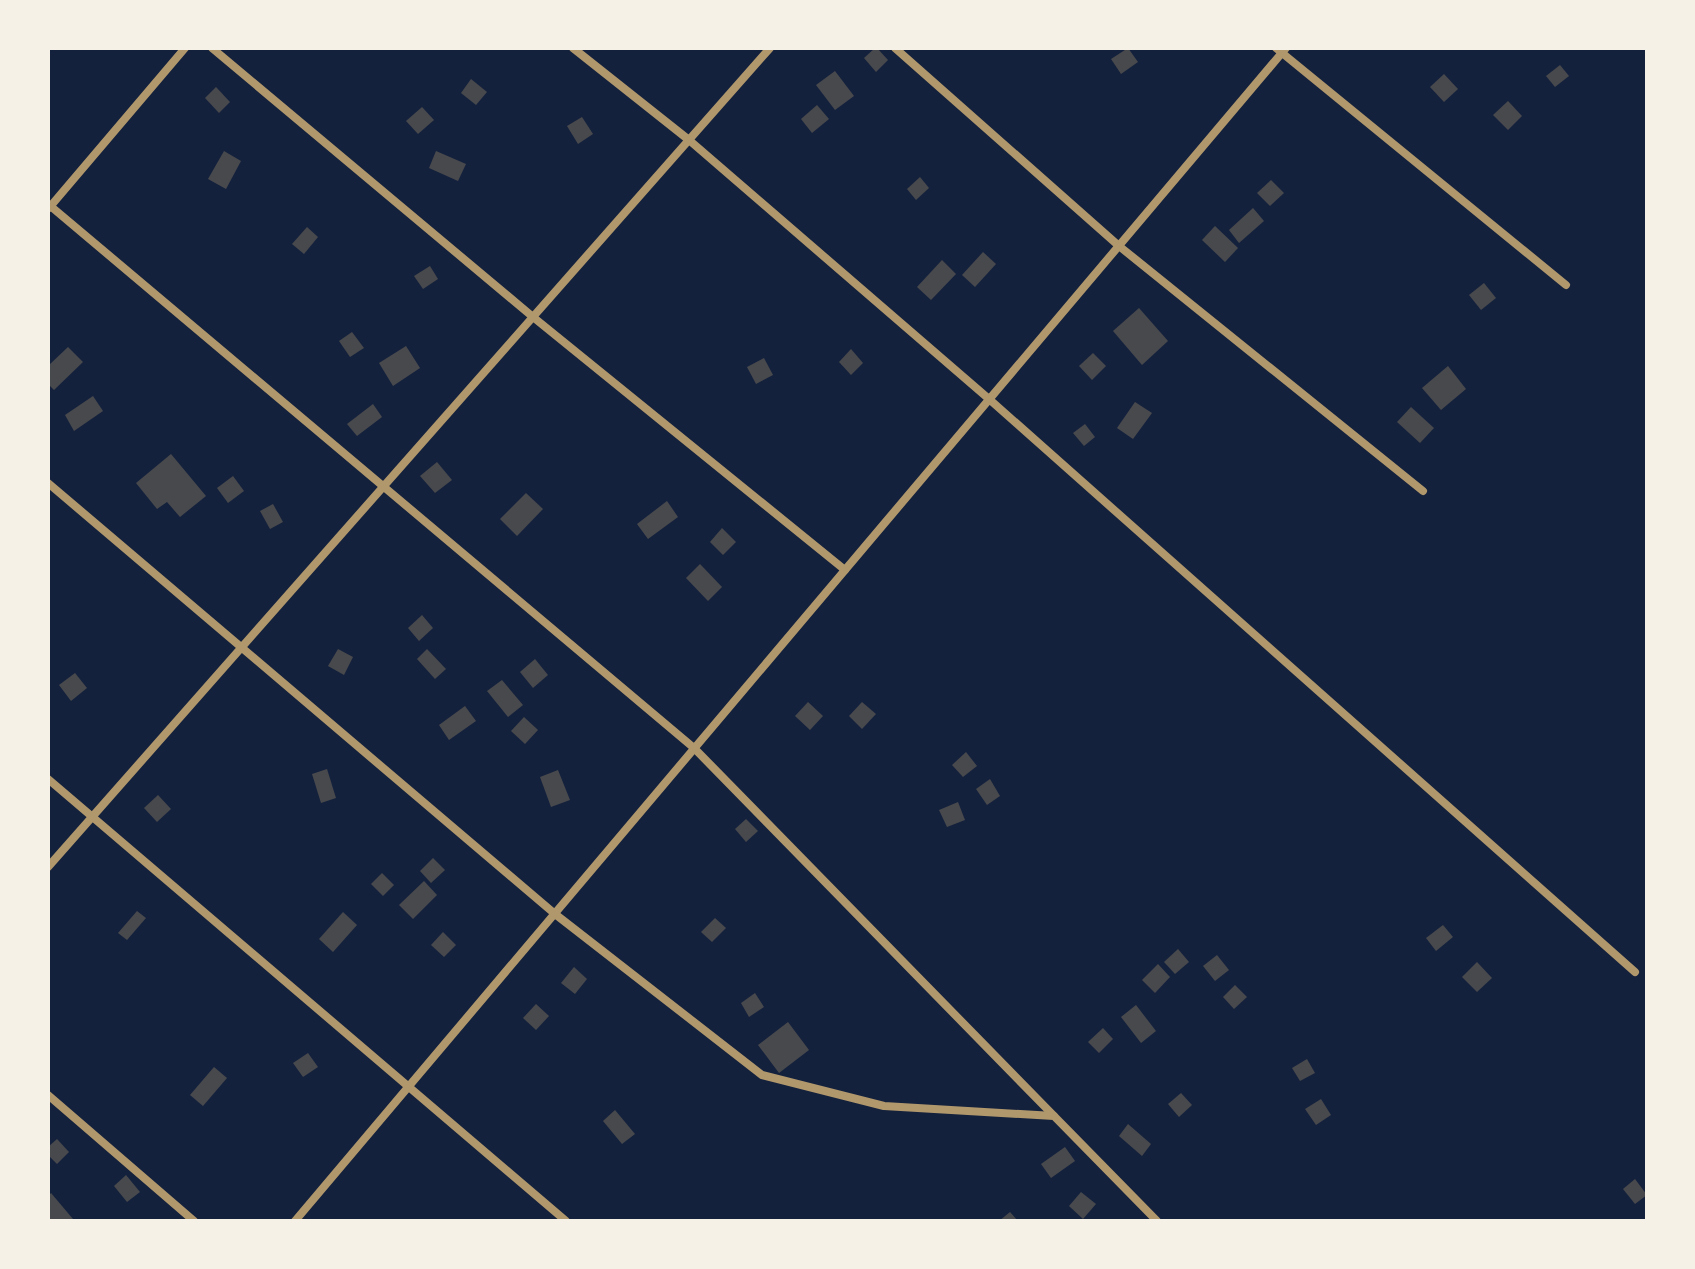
<svg xmlns="http://www.w3.org/2000/svg" width="1695" height="1269" font-family="'IBM Plex Sans',sans-serif">
<style>
.building{fill:#48494c}
.lines{fill:none;stroke-linecap:round;stroke-linejoin:round}
.minor{stroke:#b1986c;stroke-width:8}
</style>
<rect width="100%" height="100%" fill="#14213d"/>
<!-- building -->
<g class="building">
<path d="M875 48H877L888 60 876 72 864 58Z"/>
<path d="M1128 48 1138 62 1121 74 1111 59Z"/>
<path d="M1560 65 1569 76 1555 87 1546 76Z"/>
<path d="M835 71 854 96 835 110 816 85Z"/>
<path d="M1444 74 1458 89 1444 102 1430 87Z"/>
<path d="M471 79 487 92 476 105 461 93Z"/>
<path d="M216 87 230 102 219 113 205 98Z"/>
<path d="M1508 101 1522 116 1508 130 1493 115Z"/>
<path d="M817 105 829 119 812 133 801 119Z"/>
<path d="M422 107 434 120 418 134 406 121Z"/>
<path d="M582 117 593 134 578 144 567 126Z"/>
<path d="M224 151 241 161 226 189 208 179Z"/>
<path d="M436 151 466 164 458 181 429 168Z"/>
<path d="M920 177 929 188 916 200 907 189Z"/>
<path d="M1271 180 1284 193 1270 206 1257 193Z"/>
<path d="M1253 208 1264 221 1239 243 1229 230Z"/>
<path d="M1215 226 1238 248 1225 262 1202 240Z"/>
<path d="M307 227 318 237 304 254 292 244Z"/>
<path d="M983 252 996 264 975 287 962 275Z"/>
<path d="M942 260 956 274 931 300 917 287Z"/>
<path d="M430 266 438 279 423 289 414 276Z"/>
<path d="M1484 283 1496 298 1481 310 1469 295Z"/>
<path d="M1139 308 1168 341 1142 365 1113 331Z"/>
<path d="M352 332 364 348 350 357 339 341Z"/>
<path d="M406 346 420 368 393 386 379 363Z"/>
<path d="M68 347 83 362 54 390 48 384V366Z"/>
<path d="M851 349 863 363 851 375 839 362Z"/>
<path d="M1093 353 1106 366 1092 380 1079 366Z"/>
<path d="M764 358 773 375 756 384 747 367Z"/>
<path d="M1448 366 1466 389 1441 410 1422 388Z"/>
<path d="M93 396 103 411 74 431 65 415Z"/>
<path d="M1135 402 1152 413 1133 439 1117 428Z"/>
<path d="M373 404 382 417 357 436 347 424Z"/>
<path d="M1411 407 1434 428 1420 443 1397 422Z"/>
<path d="M1085 424 1095 437 1084 446 1073 433Z"/>
<path d="M171 454 206 496 180 517 167 502 157 509 136 483Z"/>
<path d="M437 462 452 480 435 493 420 476Z"/>
<path d="M233 476 244 491 228 503 217 488Z"/>
<path d="M526 493 543 509 517 536 500 519Z"/>
<path d="M667 501 678 517 648 539 637 524Z"/>
<path d="M273 504 283 522 270 529 260 511Z"/>
<path d="M722 528 736 542 723 555 710 542Z"/>
<path d="M700 564 722 587 708 601 686 578Z"/>
<path d="M422 615 433 628 419 641 408 628Z"/>
<path d="M338 649 353 657 344 675 328 666Z"/>
<path d="M427 649 446 669 435 679 417 659Z"/>
<path d="M535 659 548 675 533 688 520 672Z"/>
<path d="M75 673 87 688 71 701 59 685Z"/>
<path d="M502 680 523 705 508 717 487 691Z"/>
<path d="M808 702 823 716 810 730 795 716Z"/>
<path d="M862 702 876 714 862 729 849 716Z"/>
<path d="M465 706 476 721 449 740 439 725Z"/>
<path d="M524 717 538 730 525 744 511 731Z"/>
<path d="M966 752 977 766 963 777 952 765Z"/>
<path d="M327 769 336 798 321 803 312 774Z"/>
<path d="M558 770 570 800 551 807 540 777Z"/>
<path d="M990 779 1000 796 987 805 976 789Z"/>
<path d="M158 795 171 809 157 822 144 808Z"/>
<path d="M958 802 965 820 947 827 939 810Z"/>
<path d="M746 819 758 831 746 842 735 829Z"/>
<path d="M433 858 445 870 431 883 420 871Z"/>
<path d="M382 873 394 885 383 896 371 884Z"/>
<path d="M424 881 437 895 413 919 399 905Z"/>
<path d="M137 911 146 918 127 940 118 933Z"/>
<path d="M343 912 357 925 333 952 319 939Z"/>
<path d="M715 918 726 928 712 942 701 932Z"/>
<path d="M1443 925 1453 937 1436 951 1426 938Z"/>
<path d="M443 932 456 945 444 957 431 945Z"/>
<path d="M1178 949 1189 962 1175 974 1164 962Z"/>
<path d="M1217 955 1229 970 1215 981 1203 966Z"/>
<path d="M1477 962 1492 978 1477 992 1462 977Z"/>
<path d="M1158 964 1170 977 1155 993 1142 980Z"/>
<path d="M574 967 587 979 575 994 561 983Z"/>
<path d="M1235 985 1247 997 1234 1009 1223 997Z"/>
<path d="M755 993 764 1007 749 1017 741 1003Z"/>
<path d="M536 1004 549 1016 536 1030 523 1018Z"/>
<path d="M1136 1005 1156 1031 1141 1043 1121 1017Z"/>
<path d="M788 1022 809 1050 779 1073 758 1045Z"/>
<path d="M1103 1028 1113 1039 1099 1053 1088 1042Z"/>
<path d="M308 1053 318 1067 303 1077 293 1063Z"/>
<path d="M1307 1059 1315 1073 1300 1081 1292 1068Z"/>
<path d="M214 1067 227 1078 203 1106 190 1095Z"/>
<path d="M1181 1093 1192 1105 1179 1117 1168 1104Z"/>
<path d="M1321 1099 1331 1115 1316 1125 1305 1109Z"/>
<path d="M615 1110 635 1134 622 1144 603 1121Z"/>
<path d="M1128 1124 1151 1144 1142 1156 1119 1136Z"/>
<path d="M57 1139 69 1152 57 1164 48 1155V1147Z"/>
<path d="M1065 1147 1075 1161 1051 1178 1041 1164Z"/>
<path d="M126 1175 140 1192 127 1202 114 1186Z"/>
<path d="M1635 1179 1647 1195 1635 1204 1623 1189Z"/>
<path d="M1081 1192 1096 1204 1083 1219 1069 1206Z"/>
<path d="M51 1193 73 1219 71 1221H48V1196Z"/>
<path d="M1010 1212 1018 1221H999Z"/>
</g>
<g class="lines">
<!-- minor -->
<g class="minor">
<path d="M212 48 533 317 845 570"/>
<path d="M573 48 689 140 989 399 1635 972"/>
<path d="M895 48 1119 246 1423 491"/>
<path d="M1276 48 1566 285"/>
<path d="M48 204 694 748 1054 1116"/>
<path d="M49 208 185 48"/>
<path d="M48 483 555 914 762 1075 884 1106 1054 1116 1157 1221"/>
<path d="M48 779 566 1221"/>
<path d="M48 867 770 48"/>
<path d="M48 1095 194 1221"/>
<path d="M295 1221 1286 48"/>
</g>
</g>
<!-- border -->
<rect width="1695" height="1269" fill="none" stroke="#f6f1e7" stroke-width="100"/>
</svg>
